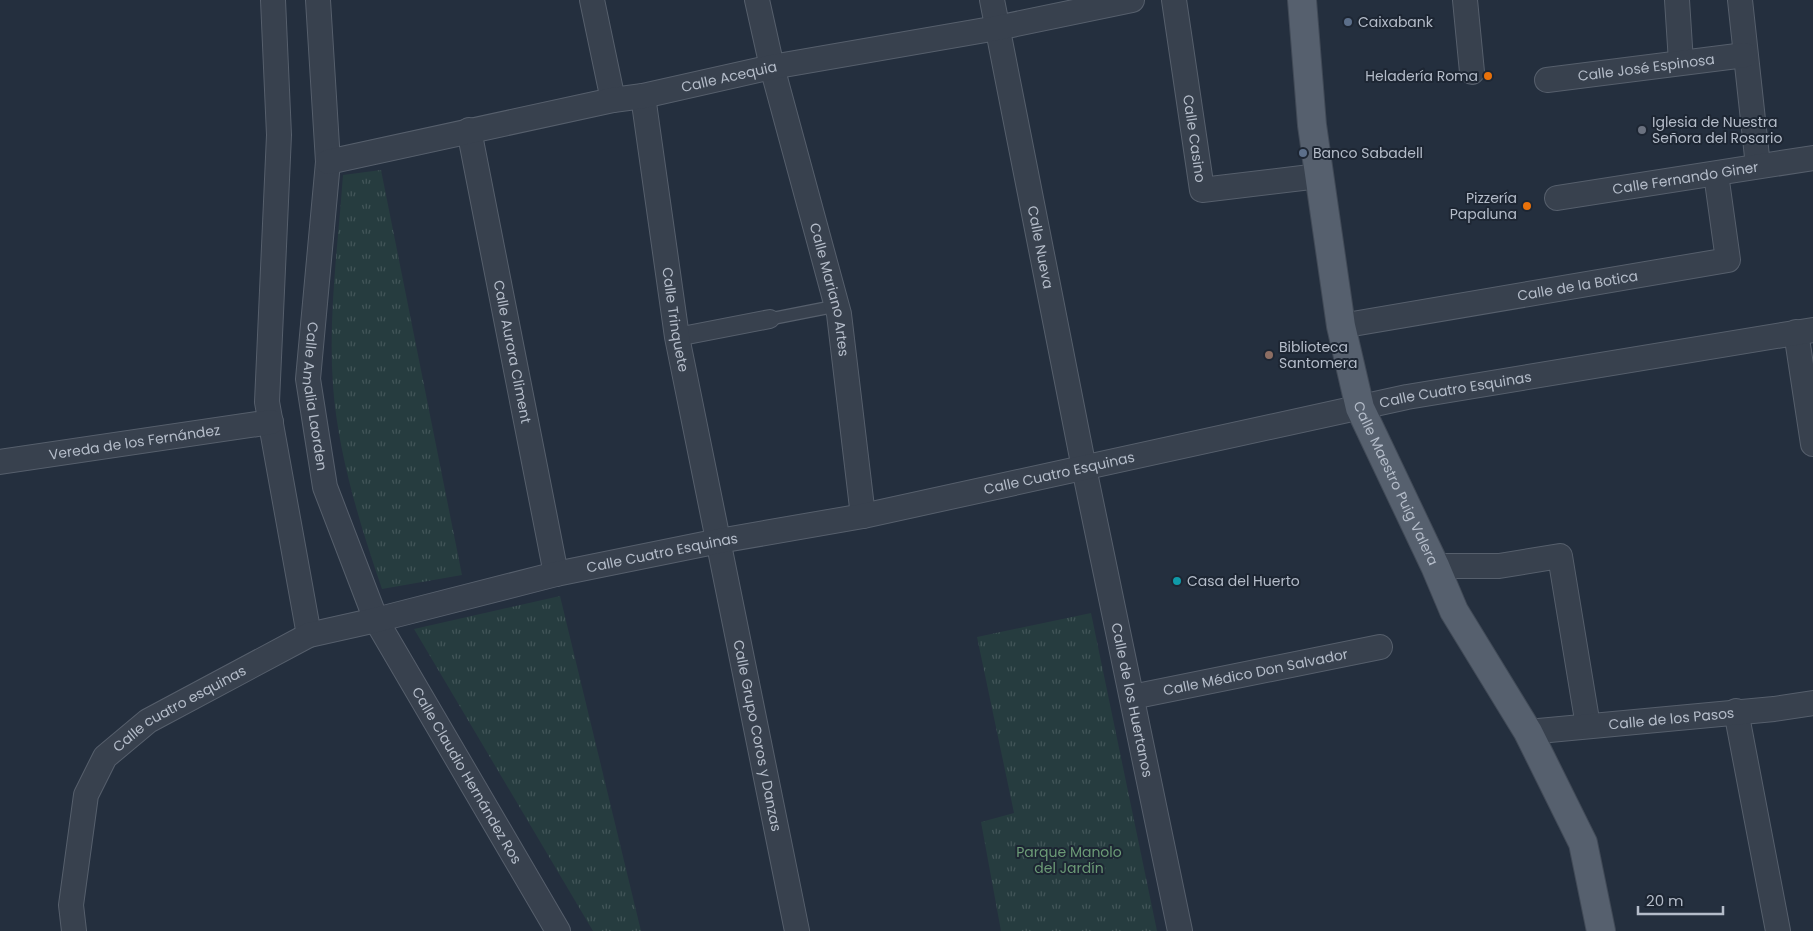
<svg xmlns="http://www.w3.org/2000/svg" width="1813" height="931" font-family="Poppins,sans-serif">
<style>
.park{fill:url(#park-tufts)}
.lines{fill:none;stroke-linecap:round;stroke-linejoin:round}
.service-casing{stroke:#565f6c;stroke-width:14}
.pedestrian-casing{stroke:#565f6c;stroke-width:20}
.minor-casing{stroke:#565f6c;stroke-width:26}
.primary-casing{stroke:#414a57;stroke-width:30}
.service{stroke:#38414e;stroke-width:11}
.pedestrian{stroke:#38414e;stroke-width:18}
.minor{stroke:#38414e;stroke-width:24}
.primary{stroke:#56606e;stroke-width:28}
.service-dot{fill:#5c6f8a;stroke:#1d2633;stroke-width:2}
.food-dot{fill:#e8710a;stroke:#1d2633;stroke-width:2}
.worship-dot{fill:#6b7280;stroke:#1d2633;stroke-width:2}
.education-dot{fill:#8d6e63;stroke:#1d2633;stroke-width:2}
.culture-dot{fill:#0f9aa8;stroke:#1d2633;stroke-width:2}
.labels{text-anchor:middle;stroke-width:4;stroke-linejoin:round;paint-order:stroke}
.poi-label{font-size:14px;fill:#b4bcc9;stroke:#1d2633;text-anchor:start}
.street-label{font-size:14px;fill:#b4bcc9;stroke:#1d2633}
.park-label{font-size:14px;fill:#6b9a76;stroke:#1d2633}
</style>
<defs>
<pattern id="park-tufts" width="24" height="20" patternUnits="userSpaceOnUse" patternTransform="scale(1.25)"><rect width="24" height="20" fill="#263c3f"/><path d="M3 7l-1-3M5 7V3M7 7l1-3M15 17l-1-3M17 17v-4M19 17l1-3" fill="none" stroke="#435659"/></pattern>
</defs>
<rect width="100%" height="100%" fill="#242f3e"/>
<!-- park -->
<g class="park">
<path d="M381 170 462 575 382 589C360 525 338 454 333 386 328 316 338 245 343 175Z"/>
<path d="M560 596 641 931H593L414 629Z"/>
<path d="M1091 613 1157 931H1001L981 822 1014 813 977 637Z"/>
</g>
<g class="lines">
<!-- service casing -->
<g class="service-casing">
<path id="service" d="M770 319 836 306"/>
</g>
<!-- pedestrian casing -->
<g class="pedestrian-casing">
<path id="pedestrian" d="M677 337 770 319"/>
</g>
<!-- minor casing -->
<g class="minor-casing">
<g id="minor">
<path d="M273 0 279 135 267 402 309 635"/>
<path id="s1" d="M318 0 328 162 308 379 325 487 376 620 558 931"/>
<path d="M592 0 613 100"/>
<path id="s2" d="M757 0 772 67 839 314 863 516"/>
<path id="s3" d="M992 0 1084 468 1180 931"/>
<path id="s4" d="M1174 0 1202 190 1319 176"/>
<path d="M1465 0 1472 72"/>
<path d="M1677 0 1681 62"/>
<path d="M1740 0 1758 166"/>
<path id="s5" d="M1547 80 1745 55"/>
<path id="s6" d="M643 96 677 337 797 931"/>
<path id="s7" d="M469 130 556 574"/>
<path id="s8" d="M328 162 613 100 643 96 772 67 997 28 1132 0"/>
<path id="s9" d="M1557 198 1813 158"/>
<path id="s10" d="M1341 326 1728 260 1716 174"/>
<path d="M1796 332 1813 444"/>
<path id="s11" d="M0 462 271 422"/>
<path d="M1435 566H1499L1560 556 1588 726"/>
<path id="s12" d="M1132 697 1380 647"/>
<path d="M1736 711 1778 931"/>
<path id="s13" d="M1528 732 1774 709 1813 703"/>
<path id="s14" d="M74 931 71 905 86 795 105 757 148 721 309 635 376 620 556 574 719 541 863 516 1407 397 1813 330"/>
</g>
</g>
<!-- primary casing -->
<g class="primary-casing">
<g id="primary">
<path id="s15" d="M1302 0 1312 125 1341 326 1360 408 1435 566 1454 611 1528 732 1583 843 1601 931"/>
</g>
</g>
<!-- service -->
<use href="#service" class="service"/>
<!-- pedestrian -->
<use href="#pedestrian" class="pedestrian"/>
<!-- minor -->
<use href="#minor" class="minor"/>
<!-- primary -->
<use href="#primary" class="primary"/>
</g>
<!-- markers -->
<g class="service-dot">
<circle cx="1348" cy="22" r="5"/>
<circle cx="1303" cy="153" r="5"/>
</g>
<g class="food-dot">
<circle cx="1488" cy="76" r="5"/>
<circle cx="1527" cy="206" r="5"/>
</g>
<circle class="worship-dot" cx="1642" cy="130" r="5"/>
<circle class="education-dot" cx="1269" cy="355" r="5"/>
<circle class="culture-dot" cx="1177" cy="581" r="5"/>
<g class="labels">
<!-- poi labels -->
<g class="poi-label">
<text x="1358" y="27">Caixabank</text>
<text x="1478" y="81" text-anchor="end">Heladería Roma</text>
<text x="1652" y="127">Iglesia de Nuestra<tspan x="1652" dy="16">Señora del Rosario</tspan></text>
<text x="1313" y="158">Banco Sabadell</text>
<text x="1517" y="203" text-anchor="end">Pizzería<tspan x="1517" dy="16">Papaluna</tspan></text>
<text x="1279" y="352">Biblioteca<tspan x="1279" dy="16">Santomera</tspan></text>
<text x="1187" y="586">Casa del Huerto</text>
</g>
<!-- street labels -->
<g class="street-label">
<text dy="5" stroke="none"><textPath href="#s5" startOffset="100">Calle José Espinosa</textPath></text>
<text dy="5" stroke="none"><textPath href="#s8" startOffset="410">Calle Acequia</textPath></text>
<text dy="5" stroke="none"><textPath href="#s4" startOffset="140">Calle Casino</textPath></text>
<text dy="5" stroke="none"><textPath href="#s9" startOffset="130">Calle Fernando Giner</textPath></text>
<text dy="5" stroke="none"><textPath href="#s3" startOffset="252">Calle Nueva</textPath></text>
<text dy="5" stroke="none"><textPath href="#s10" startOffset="240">Calle de la Botica</textPath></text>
<text dy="5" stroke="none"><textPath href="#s2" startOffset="299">Calle Mariano Artes</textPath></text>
<text dy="5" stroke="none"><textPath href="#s6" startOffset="226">Calle Trinquete</textPath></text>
<text dy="5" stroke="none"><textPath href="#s7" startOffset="226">Calle Aurora Climent</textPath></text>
<text dy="5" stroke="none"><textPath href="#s14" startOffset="1591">Calle Cuatro Esquinas</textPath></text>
<text dy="5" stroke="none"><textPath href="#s1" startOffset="398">Calle Amalia Laorden</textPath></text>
<text dy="5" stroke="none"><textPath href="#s11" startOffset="136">Vereda de los Fernández</textPath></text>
<text dy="5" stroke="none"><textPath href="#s14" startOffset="1186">Calle Cuatro Esquinas</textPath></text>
<text dy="5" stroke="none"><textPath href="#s15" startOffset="496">Calle Maestro Puig Valera</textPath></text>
<text dy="5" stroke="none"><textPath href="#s14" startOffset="781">Calle Cuatro Esquinas</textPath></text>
<text dy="5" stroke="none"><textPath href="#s12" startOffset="126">Calle Médico Don Salvador</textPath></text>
<text dy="5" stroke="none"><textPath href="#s3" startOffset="714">Calle de los Huertanos</textPath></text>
<text dy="5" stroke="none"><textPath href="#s14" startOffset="269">Calle cuatro esquinas</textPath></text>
<text dy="5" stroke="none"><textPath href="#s13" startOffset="144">Calle de los Pasos</textPath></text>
<text dy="5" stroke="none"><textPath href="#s6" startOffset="650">Calle Grupo Coros y Danzas</textPath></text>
<text dy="5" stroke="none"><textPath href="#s1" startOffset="812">Calle Claudio Hernández Ros</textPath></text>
</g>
<!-- park labels -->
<g class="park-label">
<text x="1069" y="857">Parque Manolo<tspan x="1069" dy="16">del Jardín</tspan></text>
</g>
</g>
<!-- scale -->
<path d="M1638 906v8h85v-8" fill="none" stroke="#b4bcc9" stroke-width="2.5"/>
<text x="1646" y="906" font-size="15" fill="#b4bcc9" stroke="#1d2633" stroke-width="4" paint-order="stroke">20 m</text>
</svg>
